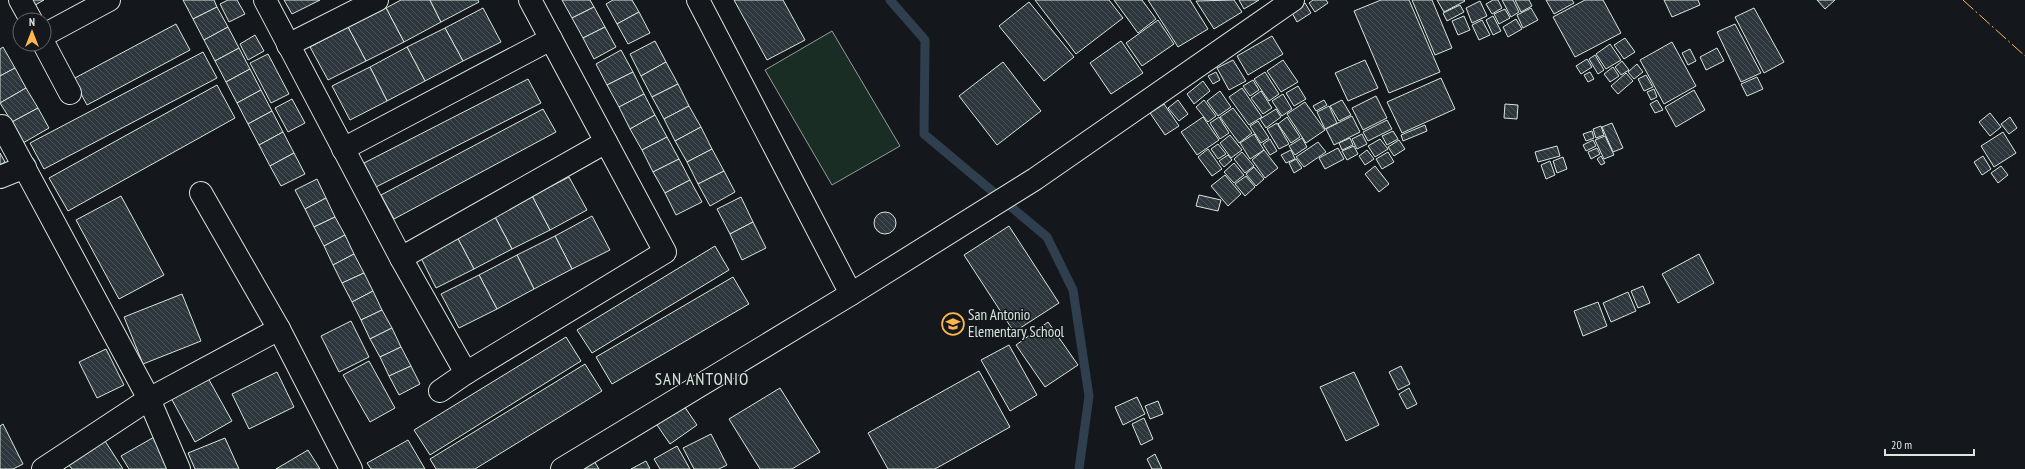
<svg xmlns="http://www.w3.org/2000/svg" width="2025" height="469" font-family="'PT Sans Narrow',sans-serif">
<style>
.pitch{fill:#1a2d24;stroke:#939e99}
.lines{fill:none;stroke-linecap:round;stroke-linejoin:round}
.stream{stroke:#2f3f4d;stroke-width:9}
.building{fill:url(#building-back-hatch);stroke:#d8e6dc}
.minor-casing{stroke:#d8e6dc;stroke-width:24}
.minor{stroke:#14181c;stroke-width:22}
.power{stroke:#ffb74d;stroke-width:1;stroke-dasharray:14 3 2 3;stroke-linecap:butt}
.labels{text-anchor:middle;stroke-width:3;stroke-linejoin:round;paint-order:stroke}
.poi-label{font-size:15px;fill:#d8e6dc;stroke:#14181c;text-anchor:start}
.quarter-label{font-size:17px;letter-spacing:1px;fill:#d8e6dc;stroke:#14181c}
</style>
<defs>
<pattern id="building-back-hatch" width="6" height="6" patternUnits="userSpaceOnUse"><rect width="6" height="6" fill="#2c363c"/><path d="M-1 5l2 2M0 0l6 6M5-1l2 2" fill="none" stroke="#4a5358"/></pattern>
</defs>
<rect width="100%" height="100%" fill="#14181c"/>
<!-- pitch -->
<path class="pitch" d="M832 31 900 146 832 185 765 70Z"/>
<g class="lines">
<!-- stream -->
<path class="stream" d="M890 0 925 40 924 134 1047 237 1073 290 1089 396 1079 469"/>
</g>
<!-- building -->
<g class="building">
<path d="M25 0H44L30 8Z"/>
<path d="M183 0H214L217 7 193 19Z"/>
<path d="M228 0H237L245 14 229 22 220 4Z"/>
<path d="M284 0H320L292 14Z"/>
<path d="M401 0H430L441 22 404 42 386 8Z"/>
<path d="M430 0H478L479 2 441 22Z"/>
<path d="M562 0H590L594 7 572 18Z"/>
<path d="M613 0H632L639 12 617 24 606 4Z"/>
<path d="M734 0H783L805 40 767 60Z"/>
<path d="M1035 0H1109L1123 18 1076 54Z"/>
<path d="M1114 0H1142L1156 19 1138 33Z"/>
<path d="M1148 0H1190L1208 29 1178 47Z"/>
<path d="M1234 0 1242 12 1214 29 1196 1Z"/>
<path d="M1239 0H1259L1244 9Z"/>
<path d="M1313 0H1326L1328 3 1315 12 1309 3Z"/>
<path d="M1381 0H1409L1440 72 1389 93 1354 11Z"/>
<path d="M1412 0H1432L1452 48 1435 55Z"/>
<path d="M1437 0H1464L1465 1 1444 12Z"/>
<path d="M1493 0H1498L1502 8 1492 14 1486 4Z"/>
<path d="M1502 0H1513L1519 12 1511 17Z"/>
<path d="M1515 0H1529L1532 6 1521 12Z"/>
<path d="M1546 0H1572L1574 3 1554 14Z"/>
<path d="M1585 0H1603L1621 33 1575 57 1553 17Z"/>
<path d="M1664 0H1698L1700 5 1672 17Z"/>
<path d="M1817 0H1835L1825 9Z"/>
<path d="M1480 1 1487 16 1472 23 1466 8Z"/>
<path d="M1029 2 1074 57 1044 81 999 26Z"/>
<path d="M1305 3 1311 13 1297 22 1291 11Z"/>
<path d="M1460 5 1464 12 1447 21 1443 13Z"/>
<path d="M217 7 228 27 204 40 193 19Z"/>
<path d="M594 7 605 27 583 38 572 18Z"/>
<path d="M386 8 404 42 366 61 348 27Z"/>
<path d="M483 8 501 42 463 61 445 28Z"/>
<path d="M1531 8 1538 20 1523 28 1517 15Z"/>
<path d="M1754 8 1784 62 1764 73 1735 17Z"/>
<path d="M1505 9 1510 18 1499 24 1494 14Z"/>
<path d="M639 12 650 33 628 44 617 24Z"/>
<path d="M1464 16 1470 30 1458 35 1452 21Z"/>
<path d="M1493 16 1501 31 1493 35 1486 20Z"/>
<path d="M1516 19 1522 29 1508 37 1503 27Z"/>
<path d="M1158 20 1174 44 1142 66 1126 43Z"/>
<path d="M1482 20 1490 35 1479 40 1472 25Z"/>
<path d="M176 24 190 50 87 105 73 79Z"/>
<path d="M1735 24 1761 73 1741 82 1717 32Z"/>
<path d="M228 27 239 48 215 61 204 40Z"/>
<path d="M348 27 366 61 328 80 310 47Z"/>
<path d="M605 27 616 47 594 59 583 38Z"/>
<path d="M445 28 463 61 425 81 407 47Z"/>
<path d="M255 35 264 51 248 60 240 44Z"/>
<path d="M1272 36 1283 54 1248 75 1237 56Z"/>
<path d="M1625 38 1635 52 1624 59 1614 45Z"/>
<path d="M655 41 666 62 641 76 630 54Z"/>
<path d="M1121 41 1143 73 1111 94 1090 63Z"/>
<path d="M1672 42 1696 86 1664 104 1640 60Z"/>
<path d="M1610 44 1621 60 1606 69 1596 54Z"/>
<path d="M3 47 15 68 0 76V49Z"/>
<path d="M407 47 425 81 387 101 370 67Z"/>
<path d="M239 48 250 69 226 82 215 61Z"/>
<path d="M1717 48 1724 61 1706 70 1700 57Z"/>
<path d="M1690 49 1696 61 1688 65 1682 53Z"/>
<path d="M621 50 633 72 607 85 596 64Z"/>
<path d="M203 52 217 78 44 169 30 143Z"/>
<path d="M268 54 289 94 271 103 250 63Z"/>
<path d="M1595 55 1604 70 1598 74 1589 59Z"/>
<path d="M1587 59 1592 67 1581 74 1576 66Z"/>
<path d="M1233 60 1246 81 1229 90 1217 68Z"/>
<path d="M1283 60 1298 82 1281 92 1267 71Z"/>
<path d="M1365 60 1378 88 1348 101 1335 73Z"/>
<path d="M1622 61 1629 70 1621 75 1615 67Z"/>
<path d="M666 62 678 84 652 97 641 76Z"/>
<path d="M1003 62 1041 111 997 145 959 96Z"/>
<path d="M1637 64 1643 72 1634 79 1628 72Z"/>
<path d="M370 67 387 101 350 120 332 86Z"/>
<path d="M1613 67 1619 76 1610 82 1604 74Z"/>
<path d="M15 68 26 88 0 103V76Z"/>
<path d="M250 69 261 90 237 103 226 82Z"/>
<path d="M633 72 644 94 619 107 607 85Z"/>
<path d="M1216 72 1220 80 1213 84 1208 76Z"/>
<path d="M1265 72 1279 94 1269 101 1254 79Z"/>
<path d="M1590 72 1594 79 1588 82 1584 75Z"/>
<path d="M1626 73 1633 81 1618 94 1611 86Z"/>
<path d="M1646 75 1653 87 1644 91 1638 79Z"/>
<path d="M1757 77 1763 89 1747 96 1741 84Z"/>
<path d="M1441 78 1455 109 1402 133 1387 102Z"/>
<path d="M528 79 541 103 376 187 364 163Z"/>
<path d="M1253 80 1259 90 1250 96 1243 86Z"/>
<path d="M1203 81 1210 91 1194 104 1187 94Z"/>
<path d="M678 84 689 106 664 119 652 97Z"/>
<path d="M217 85 235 118 68 211 49 178Z"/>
<path d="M1298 86 1306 99 1294 106 1286 93Z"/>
<path d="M26 88 38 108 12 122 0 103Z"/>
<path d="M1242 88 1262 117 1249 125 1229 97Z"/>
<path d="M1654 89 1657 97 1651 100 1647 92Z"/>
<path d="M261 90 272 111 248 124 237 103Z"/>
<path d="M1694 90 1705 110 1676 127 1665 107Z"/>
<path d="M1220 91 1231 107 1218 116 1207 101Z"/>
<path d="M1261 91 1272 108 1263 114 1251 98Z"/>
<path d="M644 94 655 115 630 129 619 107Z"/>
<path d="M1283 94 1292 109 1282 116 1272 101Z"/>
<path d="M1376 96 1387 118 1363 130 1352 108Z"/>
<path d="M292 99 305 123 288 132 275 108Z"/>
<path d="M1178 100 1188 114 1179 121 1168 108Z"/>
<path d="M1204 100 1216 116 1208 122 1196 107Z"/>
<path d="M1324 100 1327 105 1316 111 1313 106Z"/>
<path d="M1342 100 1351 115 1339 121 1330 106Z"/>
<path d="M1657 100 1663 110 1655 113 1650 104Z"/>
<path d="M1305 102 1325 130 1306 143 1287 114Z"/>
<path d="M1164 104 1179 126 1165 135 1150 113Z"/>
<path d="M1505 104 1518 105 1517 119 1504 118Z"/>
<path d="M689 106 701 127 675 141 664 119Z"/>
<path d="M1329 106 1337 123 1325 129 1317 112Z"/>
<path d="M38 108 49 128 23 143 12 122Z"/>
<path d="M1233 108 1252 133 1239 143 1220 117Z"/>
<path d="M543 109 556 132 394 219 381 195Z"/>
<path d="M1276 109 1281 117 1266 128 1260 119Z"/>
<path d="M272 111 283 132 259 145 248 124Z"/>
<path d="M1990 113 2001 127 1990 136 1979 122Z"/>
<path d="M655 115 667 137 642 150 630 129Z"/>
<path d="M1352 116 1360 132 1334 145 1326 129Z"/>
<path d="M1203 117 1219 140 1197 155 1181 132Z"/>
<path d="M1219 117 1229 133 1220 139 1210 123Z"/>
<path d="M1287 117 1300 137 1291 143 1278 124Z"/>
<path d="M2010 117 2017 128 2009 134 2001 124Z"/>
<path d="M1387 120 1392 129 1368 141 1363 132Z"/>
<path d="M1258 121 1269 138 1261 143 1250 126Z"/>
<path d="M1277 123 1289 144 1279 149 1267 129Z"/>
<path d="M1612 123 1623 148 1613 152 1602 127Z"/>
<path d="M1425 125 1427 131 1403 141 1401 135Z"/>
<path d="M1601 126 1604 135 1596 138 1593 129Z"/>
<path d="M701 127 712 149 687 162 675 141Z"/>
<path d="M1393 131 1398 139 1387 145 1382 136Z"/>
<path d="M1592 131 1594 138 1586 141 1583 134Z"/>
<path d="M283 132 294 153 270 166 259 145Z"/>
<path d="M2003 132 2016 153 1994 167 1981 146Z"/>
<path d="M1254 134 1264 150 1250 159 1240 143Z"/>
<path d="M1362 134 1367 144 1357 149 1352 139Z"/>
<path d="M1230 135 1242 150 1231 158 1220 143Z"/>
<path d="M1605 136 1614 155 1604 159 1595 140Z"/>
<path d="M667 137 679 159 653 172 642 150Z"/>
<path d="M1302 138 1307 147 1295 155 1289 146Z"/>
<path d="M1350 138 1353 145 1342 150 1339 143Z"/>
<path d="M1270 139 1277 151 1270 155 1263 144Z"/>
<path d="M1380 139 1388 149 1375 157 1368 146Z"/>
<path d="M1399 140 1405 149 1394 156 1388 147Z"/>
<path d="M1593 140 1596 146 1586 151 1583 145Z"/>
<path d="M1318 142 1326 152 1304 167 1296 157Z"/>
<path d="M1218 144 1226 154 1218 159 1211 149Z"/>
<path d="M1354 146 1358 154 1347 160 1342 151Z"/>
<path d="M1557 146 1560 156 1538 162 1535 152Z"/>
<path d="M1338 148 1344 159 1325 169 1319 158Z"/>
<path d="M1597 148 1600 154 1591 159 1588 152Z"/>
<path d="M712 149 724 171 698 184 687 162Z"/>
<path d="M1208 149 1222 169 1212 176 1198 157Z"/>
<path d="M1264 150 1278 168 1265 178 1252 160Z"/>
<path d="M1291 150 1295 159 1286 163 1281 155Z"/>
<path d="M1367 150 1374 159 1365 165 1359 156Z"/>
<path d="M1242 152 1254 166 1245 173 1234 159Z"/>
<path d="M1388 152 1394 162 1382 169 1376 159Z"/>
<path d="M0 153 5 162 0 165Z"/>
<path d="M294 153 305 174 281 186 270 166Z"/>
<path d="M1228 155 1232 160 1224 167 1219 161Z"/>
<path d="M1601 156 1605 163 1601 165 1597 159Z"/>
<path d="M1983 156 1991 169 1982 175 1974 162Z"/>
<path d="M1563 157 1567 169 1557 173 1553 161Z"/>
<path d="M679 159 690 180 665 193 653 172Z"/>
<path d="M1296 159 1302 168 1294 173 1289 163Z"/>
<path d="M1550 161 1555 175 1546 179 1541 165Z"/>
<path d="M1234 163 1244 175 1234 183 1224 172Z"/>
<path d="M1375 166 1389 184 1379 192 1365 174Z"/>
<path d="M2001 166 2008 175 1998 183 1991 173Z"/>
<path d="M1254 167 1264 179 1256 186 1246 174Z"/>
<path d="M724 171 735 192 710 206 698 184Z"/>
<path d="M1225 175 1241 194 1228 206 1211 186Z"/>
<path d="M1246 176 1255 187 1245 196 1235 184Z"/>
<path d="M569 177 587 210 550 230 532 196Z"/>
<path d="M317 179 326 198 305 209 295 190Z"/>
<path d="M690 180 702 202 676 215 665 193Z"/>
<path d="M1199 195 1221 200 1218 211 1196 206Z"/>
<path d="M121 196 164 275 119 299 76 220Z"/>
<path d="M532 196 550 230 512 249 494 215Z"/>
<path d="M741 197 753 222 730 234 717 209Z"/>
<path d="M326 198 335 217 314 227 305 209Z"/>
<circle cx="885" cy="223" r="11"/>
<path d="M494 215 512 249 474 269 456 235Z"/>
<path d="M592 216 610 250 572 269 555 236Z"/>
<path d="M335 217 345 235 324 246 314 227Z"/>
<path d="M753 222 766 248 742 260 730 234Z"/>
<path d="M1009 226 1059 303 1014 332 964 255Z"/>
<path d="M345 235 354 254 333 265 324 246Z"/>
<path d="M456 235 474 269 436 288 419 254Z"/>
<path d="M555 236 572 269 534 289 517 255Z"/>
<path d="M715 246 729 270 592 353 577 330Z"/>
<path d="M354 254 364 273 342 283 333 265Z"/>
<path d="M1699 254 1714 283 1678 303 1662 274Z"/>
<path d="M517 255 534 289 497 309 479 275Z"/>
<path d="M364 273 373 291 352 302 342 283Z"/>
<path d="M479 275 497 309 459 328 441 294Z"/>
<path d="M733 277 749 304 612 384 596 357Z"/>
<path d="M1643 286 1650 303 1638 308 1631 291Z"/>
<path d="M373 291 382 310 361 320 352 302Z"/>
<path d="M1628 292 1636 311 1611 322 1603 303Z"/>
<path d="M182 294 201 341 143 364 124 317Z"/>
<path d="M1598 302 1607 326 1583 336 1574 311Z"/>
<path d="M382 310 392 328 370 339 361 320Z"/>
<path d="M351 321 369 357 339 372 321 336Z"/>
<path d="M1048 322 1078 365 1045 387 1016 345Z"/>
<path d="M392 328 401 347 380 357 370 339Z"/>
<path d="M566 337 581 361 430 455 414 430Z"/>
<path d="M1009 345 1037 395 1010 411 981 360Z"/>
<path d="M401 347 411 366 389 376 380 357Z"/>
<path d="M106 349 124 385 97 398 79 362Z"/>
<path d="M369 361 395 408 370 422 343 375Z"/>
<path d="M585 364 602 391 475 469H436L430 459Z"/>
<path d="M411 366 420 384 399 395 389 376Z"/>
<path d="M1401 366 1410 384 1398 390 1389 372Z"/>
<path d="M979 371 1010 427 935 469H888L868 433Z"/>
<path d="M277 372 294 407 249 429 232 394Z"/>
<path d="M1354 372 1379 425 1346 441 1320 387Z"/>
<path d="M208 378 232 421 195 442 171 398Z"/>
<path d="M780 388 820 452 792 469H760L729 419Z"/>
<path d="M1409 388 1417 404 1407 409 1399 394Z"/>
<path d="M1137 397 1145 414 1123 425 1115 407Z"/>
<path d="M1158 401 1163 414 1150 419 1145 406Z"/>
<path d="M682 403 697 425 670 444 655 422Z"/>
<path d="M1144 418 1153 439 1141 445 1132 424Z"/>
<path d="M3 424 23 464 13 469H0V426Z"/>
<path d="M711 434 727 465 719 469H694L683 448Z"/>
<path d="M156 436 173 464 166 469H129L121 456Z"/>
<path d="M225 438 239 469H195L188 453Z"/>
<path d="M408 440 425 469H371L367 463Z"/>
<path d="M105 441 123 469H72L68 464Z"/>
<path d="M677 446 690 469H660L654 459Z"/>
<path d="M308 450 320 469H276Z"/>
<path d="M1155 454 1162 469H1152L1147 459Z"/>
<path d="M591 456 599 469H578Z"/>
<path d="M646 461 650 469H631Z"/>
</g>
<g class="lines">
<!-- minor casing -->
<g class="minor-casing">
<g id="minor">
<path d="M20 0 31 20"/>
<path d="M265 0 401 258 466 373"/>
<path d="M698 0 851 294"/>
<path d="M44 35 109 0"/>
<path d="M44 44 70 93"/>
<path d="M288 45 377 0"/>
<path d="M2 126 149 399 179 469"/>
<path d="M343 149 551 39"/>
<path d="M0 177 25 167"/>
<path d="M201 193 279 329 351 469"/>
<path d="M401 258 606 142"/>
<path d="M440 391 466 373 665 252 530 0"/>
<path d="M43 469 149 399 279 329"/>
<path d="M562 469 851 294 1035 179 1293 0"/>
</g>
</g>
<!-- minor -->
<use href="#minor" class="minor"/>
<!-- power -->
<path class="power" d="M1963 0 2025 56"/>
</g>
<!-- icons -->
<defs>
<g id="school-ring" transform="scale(1.15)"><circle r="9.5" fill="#14181c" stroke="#ffb74d" stroke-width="1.5"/><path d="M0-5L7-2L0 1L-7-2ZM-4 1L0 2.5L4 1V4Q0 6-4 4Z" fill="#ffb74d"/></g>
</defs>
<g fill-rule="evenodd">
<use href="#school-ring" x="953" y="324"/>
</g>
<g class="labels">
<!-- poi labels -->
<g class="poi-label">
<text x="968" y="320">San Antonio<tspan x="968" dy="17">Elementary School</tspan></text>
</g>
<!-- quarter labels -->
<g class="quarter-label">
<text x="702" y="385">SAN ANTONIO</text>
</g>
</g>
<!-- north arrow -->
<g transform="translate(32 32)"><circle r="19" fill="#14181c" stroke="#626a69"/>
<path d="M0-3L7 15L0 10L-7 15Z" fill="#ffb74d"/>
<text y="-6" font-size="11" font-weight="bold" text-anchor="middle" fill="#d8e6dc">N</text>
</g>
<!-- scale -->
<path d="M1885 449v6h89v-6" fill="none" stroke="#d8e6dc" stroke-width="2"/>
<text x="1891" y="449" font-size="12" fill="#d8e6dc" stroke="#14181c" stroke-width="3" paint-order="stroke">20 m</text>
</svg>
